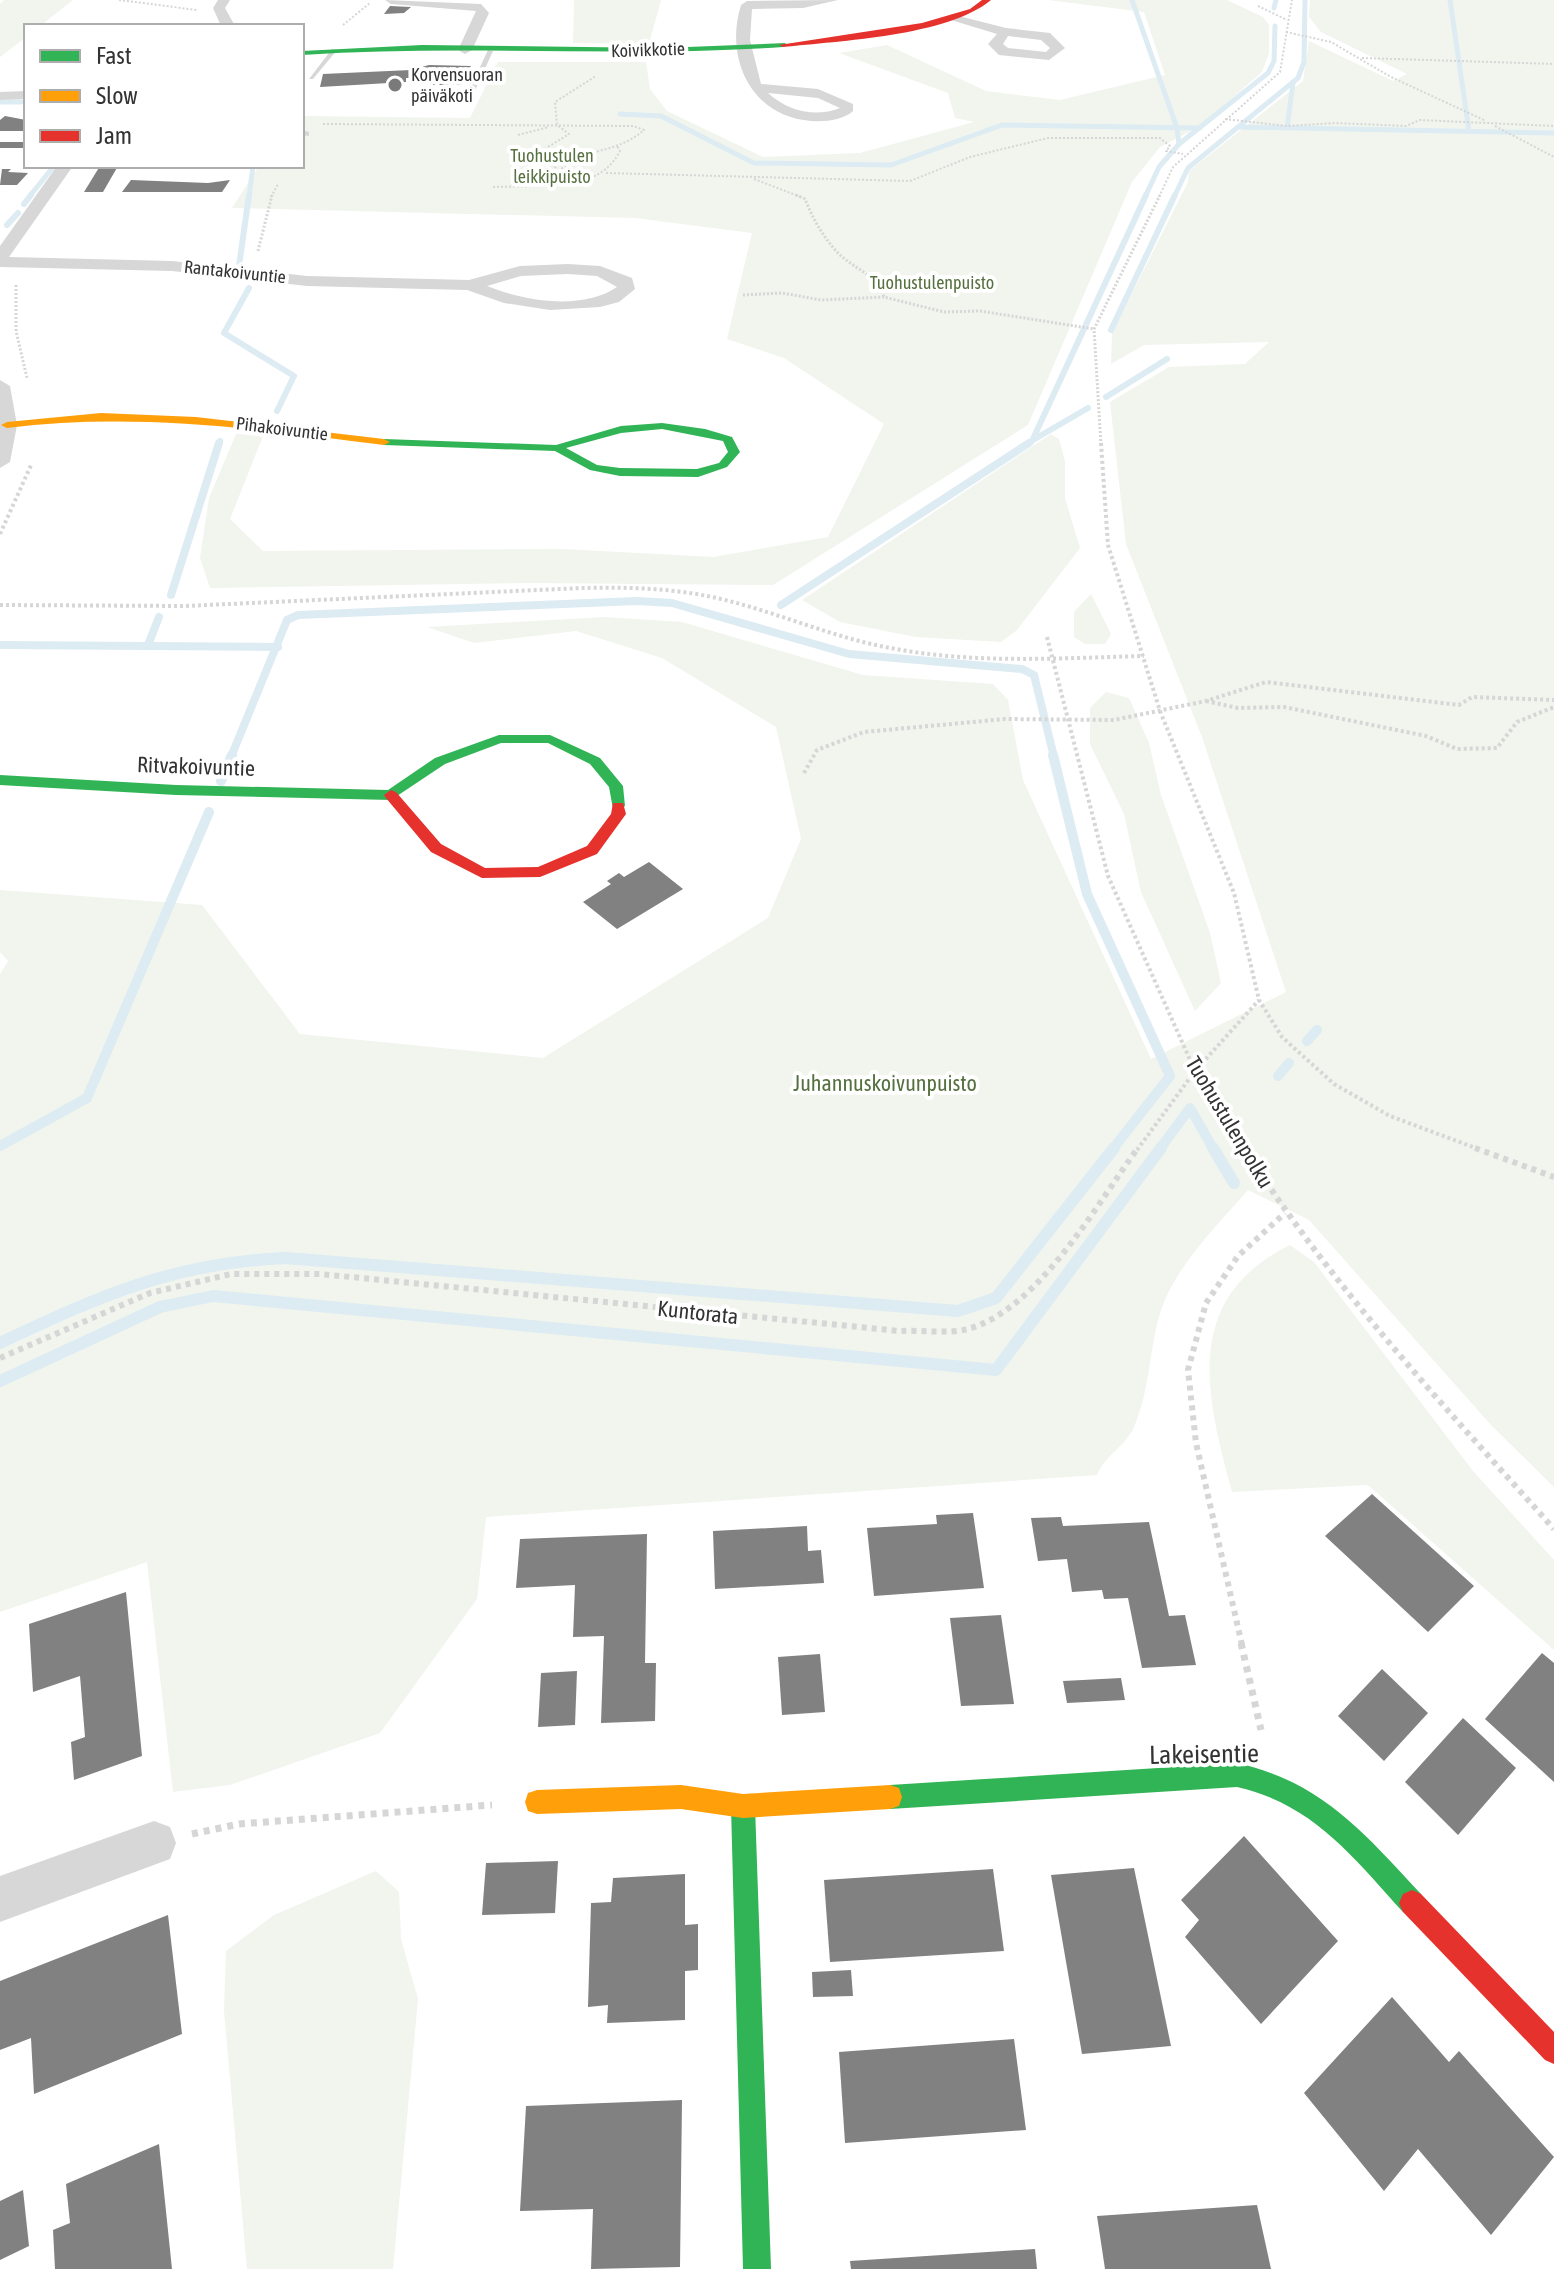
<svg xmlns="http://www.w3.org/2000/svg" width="1554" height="2269" font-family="'Asap Condensed',sans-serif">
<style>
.green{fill:#f1f5ed}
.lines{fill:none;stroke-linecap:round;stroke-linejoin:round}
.stream-far4{stroke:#ddebf3;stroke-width:5}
.stream-far3{stroke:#ddebf3;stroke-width:6}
.stream-far2{stroke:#ddebf3;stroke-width:8}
.stream-far1{stroke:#ddebf3;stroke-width:10}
.stream{stroke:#ddebf3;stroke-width:12}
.building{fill:#818181}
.path-far4{stroke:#d6d6d6;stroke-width:2;stroke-dasharray:2 2;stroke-linecap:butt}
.path-far3{stroke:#d6d6d6;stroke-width:3;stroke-dasharray:2 2;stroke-linecap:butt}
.path-far2{stroke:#d6d6d6;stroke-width:4;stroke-dasharray:3 3;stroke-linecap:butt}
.path-far1{stroke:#d6d6d6;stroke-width:6;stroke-dasharray:5 5;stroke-linecap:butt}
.path{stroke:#d6d6d6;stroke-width:7;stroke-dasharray:6 6;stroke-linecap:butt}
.lane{fill:#d7d7d7;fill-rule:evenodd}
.street{fill:#d7d7d7;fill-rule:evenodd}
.fast{fill:#30b455;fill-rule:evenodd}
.slow{fill:#ff9f0a;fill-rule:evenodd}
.jam{fill:#e5322d;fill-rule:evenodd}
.poi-dot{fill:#7a7a7a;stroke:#fff;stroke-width:3}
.labels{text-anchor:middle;stroke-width:8;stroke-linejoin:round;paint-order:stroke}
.far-street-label{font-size:18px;fill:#333;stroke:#fff}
.far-poi-label{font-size:18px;fill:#333;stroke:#fff;text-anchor:start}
.far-park-label{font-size:18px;fill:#56703f;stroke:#fff}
.street-label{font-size:22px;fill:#333;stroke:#fff}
.park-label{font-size:22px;fill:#56703f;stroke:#fff}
.near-street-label{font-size:26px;fill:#333;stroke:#fff}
</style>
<rect width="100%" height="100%" fill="#fff"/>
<!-- green -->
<g class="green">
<path d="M4 0H73L40 26H26V37L0 57V4Z"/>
<path d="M574 0H661L649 44 573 43Z"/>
<path d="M1048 0H1227L1263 17 1269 25V53L1262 72 1199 127 1160 147 1132 182 1028 425 773 585 531 583 210 588 200 558 209 498 236 434 263 436 230 519 263 551 563 549 713 557 828 537 884 424 784 358 727 339 752 233 635 218 232 208 259 166H302V116L470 118 498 62H646L650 89 667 111 763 157 860 153 974 122 955 118 948 93 839 53 887 45 986 91 1060 100 1165 75 1144 12Z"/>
<path d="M1310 0H1554V1487L1491 1425 1309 1220 1248 1190C1215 1228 1171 1270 1158 1320 1149 1356 1149 1392 1134 1427 1126 1446 1104 1456 1097 1475L486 1517 477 1599 380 1733 230 1785 173 1792 147 1562 0 1612V974L8 961 0 952V890L202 905 300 1034 543 1058 768 918 801 839 776 727 662 658 576 631 474 643 427 627 604 617 682 622 863 675 993 684 1008 700 1023 780 1151 1059 1286 992 1202 737 1126 544 1110 402 1169 367 1245 364 1269 342 1144 345 1111 364 1112 333 1188 182 1189 171 1303 81 1309 41 1393 81 1407 74 1321 32 1309 17Z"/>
<path d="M1051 434 1059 439 1065 461V498L1080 548 1017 630 1001 642 916 637 840 622 802 600Z"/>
<path d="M1091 594 1111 634 1105 644H1085L1074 637V612Z"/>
<path d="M1106 692 1129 698 1149 743 1161 795 1210 933 1221 983 1195 1011 1141 892 1124 814 1090 744V708Z"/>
<path d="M1290 1245 1314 1262 1473 1471 1554 1560V1650L1368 1485 1232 1492C1206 1396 1181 1299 1290 1245Z"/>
<path d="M376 1871 399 1892 401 1939 418 1999 393 2269H247L224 2011 226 1951 274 1915Z"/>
</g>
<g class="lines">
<!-- stream-far4 -->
<g class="stream-far4">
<path d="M1132 0 1177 128 1179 144 1159 167 1145 197"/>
<path d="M1450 0 1469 131"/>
<path d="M1274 8 1276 0"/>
<path d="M0 102H21"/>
<path d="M620 114 661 116 754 163 891 165 1002 125 1200 128"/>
<path d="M1239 127 1554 133"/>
<path d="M1287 128 1293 83"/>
<path d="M1179 144 1268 73 1274 61 1275 26"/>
<path d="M29 197 54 166"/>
<path d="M249 197 253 166"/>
<path d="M1174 197 1188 168 1298 78 1304 62 1305 0"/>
</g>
<!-- stream-far3 -->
<g class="stream-far3">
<path d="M24 204 31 195"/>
<path d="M7 225 18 213"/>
<path d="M239 266 249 195"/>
<path d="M249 288 224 333 294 376 277 411"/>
<path d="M1111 330 1175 195"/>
<path d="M1106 397 1167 359"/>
<path d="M1033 440 1088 408"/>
<path d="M219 445 220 441"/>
<path d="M1026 445 1032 441 1146 195"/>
</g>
<!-- stream-far2 -->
<g class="stream-far2">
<path d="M171 595 219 443"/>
<path d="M781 605 1029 443"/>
<path d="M0 645 278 647"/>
<path d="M148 645 159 617"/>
<path d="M231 757 287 620 298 615 637 601 672 603 849 654 1022 669 1034 675 1054 757"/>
</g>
<!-- stream-far1 -->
<g class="stream-far1">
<path d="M1053 755 1087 894 1170 1076 1112 1150"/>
<path d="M221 781 232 755"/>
<path d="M1307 1041 1317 1030"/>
<path d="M1278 1076 1289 1063"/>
<path d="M0 1146 87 1098 209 812"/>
<path d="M1159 1150 1190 1108 1214 1150"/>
</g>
<!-- stream -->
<g class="stream">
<path d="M1213 1148 1234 1183"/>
<path d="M0 1343C100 1296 172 1263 285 1258L958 1311 996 1298 1114 1148"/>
<path d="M0 1381 160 1307 213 1296 996 1370 1161 1148"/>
</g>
</g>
<!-- building -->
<g class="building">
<path d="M390 6 411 7 404 13 384 14Z"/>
<path d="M429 65 471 66 461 85H433L435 80 423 78H406V82L320 87 323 74 411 70Z"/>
<path d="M5 116 26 120V128L23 131H0V120Z"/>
<rect x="0" y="142" width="26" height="6"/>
<path d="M100 166H118L103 192H84Z"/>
<path d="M2 169H11L8 172 28 173 17 185H0Z"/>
<path d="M131 180 208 183 230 180 222 192H122Z"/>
<path d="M649 862 683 889 617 929 583 902 611 884 607 881 619 873 624 877Z"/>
<path d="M1372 1494 1474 1586 1428 1632 1325 1536Z"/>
<path d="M973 1513 984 1588 874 1596 867 1528 937 1524 936 1515Z"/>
<path d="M1061 1517 1063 1526 1149 1522 1169 1616 1185 1615 1196 1665 1142 1668 1128 1598 1104 1599 1102 1590 1072 1592 1067 1559 1038 1561 1031 1518Z"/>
<path d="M807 1526 808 1551 821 1550 824 1583 715 1589 713 1531Z"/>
<path d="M647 1534 645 1663H656L655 1721 601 1723 604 1636 573 1637 575 1585 516 1588 520 1539Z"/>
<path d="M126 1592 142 1756 74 1780 71 1742 85 1737 80 1676 33 1692 29 1624Z"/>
<path d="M1001 1615 1014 1704 961 1706 950 1618Z"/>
<path d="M1542 1653 1554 1663V1782L1485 1719Z"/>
<path d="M820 1654 825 1712 782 1715 778 1657Z"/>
<path d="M1382 1669 1428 1713 1384 1761 1338 1716Z"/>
<path d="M577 1671 575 1725 538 1727 541 1673Z"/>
<path d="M1121 1678 1125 1700 1067 1703 1063 1681Z"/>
<path d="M1463 1718 1516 1768 1458 1835 1405 1782Z"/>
<path d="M1244 1836 1338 1941 1261 2024 1185 1937 1199 1920 1181 1900Z"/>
<path d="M558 1861 555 1913 482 1915 486 1863Z"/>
<path d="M1134 1868 1171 2046 1082 2054 1051 1875Z"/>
<path d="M993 1869 1004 1951 830 1962 824 1880Z"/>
<path d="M685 1874V1925L698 1924V1970L685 1971V2020L607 2023 608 2005 588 2007 591 1903 611 1902 613 1878Z"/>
<path d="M168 1915 182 2034 34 2094 31 2038 0 2050V1981Z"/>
<path d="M851 1970 853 1996 813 1997 812 1972Z"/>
<path d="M1392 1997 1449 2062 1459 2051 1554 2157 1491 2235 1418 2149 1384 2191 1304 2093Z"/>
<path d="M1014 2039 1026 2130 845 2143 839 2052Z"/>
<path d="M682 2100 680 2267 591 2269 593 2209 520 2211 526 2106Z"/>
<path d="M159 2144 172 2269H55L53 2230 70 2223 66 2184Z"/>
<path d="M23 2190 29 2246 0 2260V2201Z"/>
<path d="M1257 2205 1271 2269H1105L1097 2216Z"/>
<path d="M1035 2249 1037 2269H851L850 2261Z"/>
</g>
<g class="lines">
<!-- path-far4 -->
<g class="path-far4">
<path d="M119 0 197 10"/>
<path d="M1258 6 1287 20"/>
<path d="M343 25 370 3"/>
<path d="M1286 32 1331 42 1391 77 1486 121"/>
<path d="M1362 58 1554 64"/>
<path d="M1225 119 1287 126 1335 123 1406 126 1420 120 1554 126"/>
<path d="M323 124 633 126 644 130C609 160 578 141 546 186L491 187"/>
<path d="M1495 126 1554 157"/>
<path d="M518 135 549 127"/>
<path d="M556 168 535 155 569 134 557 125 555 102 596 76"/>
<path d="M606 173 910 181 970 157 1048 138H1160L1170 146 1166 151 1183 154"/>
<path d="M754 179 801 197"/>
<path d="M547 186C577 183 605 180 620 151L617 146"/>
<path d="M271 197 278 184"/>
<path d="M1159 197 1173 167 1280 72 1292 0"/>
</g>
<!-- path-far3 -->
<g class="path-far3">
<path d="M796 195 805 199C813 219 823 237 838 253 854 269 876 274 884 297L944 312 980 311 1094 329"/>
<path d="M258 251 272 195"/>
<path d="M16 285V331L27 378"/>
<path d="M743 295 782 293 821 300 884 297"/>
<path d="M1101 445 1094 329 1160 195"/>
</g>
<!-- path-far2 -->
<g class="path-far2">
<path d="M1101 443 1108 545 1160 711 1234 893 1259 1000 1282 1037 1334 1084 1390 1116 1481 1150"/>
<path d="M0 534 32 463"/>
<path d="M0 605 185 606 582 588C629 587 675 588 721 599 780 613 836 639 896 649 977 664 1062 658 1144 656"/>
<path d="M1047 637 1108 876 1195 1071 1245 1150"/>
<path d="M1206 701 1238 708 1284 707 1426 736 1457 749 1497 748 1517 722 1554 707"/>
<path d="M804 773 817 750 864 732 1005 719 1114 720 1206 701 1266 682 1459 705 1472 697 1554 700"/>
<path d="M1137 1150 1195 1071 1259 1000"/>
</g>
<!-- path-far1 -->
<g class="path-far1">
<path d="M1244 1148C1331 1286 1445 1407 1554 1529"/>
<path d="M1475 1148 1554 1177"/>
<path d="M0 1358 150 1293 231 1274H320L900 1331C921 1330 948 1334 968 1329 1039 1309 1096 1205 1138 1148"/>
<path d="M1242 1645 1196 1443 1188 1370 1206 1303 1238 1256 1285 1213"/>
</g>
<!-- path -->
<g class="path">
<path d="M1241 1643 1261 1730"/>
<path d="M192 1834 239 1824 492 1805"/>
</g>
<!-- lane -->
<g class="lane">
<path d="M332 49 337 50 313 79H309Z"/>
<path d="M488 50 493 51 473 95 466 97Z"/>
<path d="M302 130 309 132V136L302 135Z"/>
</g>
<!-- street -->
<g class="street">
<path d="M218 0H230L225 8 235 26H221L213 8Z"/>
<path d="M385 0 481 4 489 13 472 50 465 54 458 50 476 11 391 4Z"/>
<path d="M838 0 803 8 752 9 750 40 761 84 818 89 853 104V111C843 120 826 122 811 121 752 117 724 59 741 5L747 1ZM768 93 818 98 840 108C815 118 788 111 768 93Z"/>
<path d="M951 14 1006 28 1050 33 1065 48 1049 60 999 55 988 44 997 34 951 20ZM1008 36 1041 40 1050 48 1046 52 1008 48 1003 44Z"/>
<path d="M26 91V99L0 100V92Z"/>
<path d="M57 166H73L9 257 172 261 307 276 469 280 520 266 568 264 600 266 632 278 635 289 619 302 600 307 550 310 504 303 467 290 307 286 172 271 0 267V246ZM568 274 597 276 617 287C582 311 524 301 487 286L521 276Z"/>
<path d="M0 380 10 386 17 425 10 462 0 468Z"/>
<path d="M154 1821 170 1827 176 1843 170 1859 0 1922V1876Z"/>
</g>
<!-- fast -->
<g class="fast">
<path d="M786 43 783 47C623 58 462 44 302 55V51L422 45 662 48Z"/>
<path d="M662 423 705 429 732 437 740 452 727 467 698 477 620 476 590 470 555 451 384 445 378 442 384 439 556 445 621 426ZM662 429 723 441 728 452 719 463 697 469 620 468 597 465 566 448 621 433Z"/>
<path d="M499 735H550L600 758 623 786 625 806 618 811 613 809 609 787 590 764 548 743H501L445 764 391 800 176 795 0 785V775L176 785 388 790 435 758Z"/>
<path d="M1237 1763C1322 1782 1364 1833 1421 1894L1425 1903 1421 1912 1412 1916 1403 1912C1353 1857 1313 1804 1237 1787L890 1809 881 1806 878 1797 881 1788 890 1785Z"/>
<path d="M743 1794 752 1797 755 1806 771 2269H743L731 1806 734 1797Z"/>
</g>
<!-- slow -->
<g class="slow">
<path d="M101 413 196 417 384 439 390 442 384 445C258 429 134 412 7 428L1 425 7 422Z"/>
<path d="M681 1785 743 1794 890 1785 899 1788 902 1797 899 1806 890 1809 743 1818 681 1809 537 1814 528 1811 525 1802 528 1793 537 1790Z"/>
</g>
<!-- jam -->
<g class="jam">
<path d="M982 0H991C948 36 839 41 783 47L779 45 922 23 970 9Z"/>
<path d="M391 790 396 792 441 844 485 868 538 867 587 846 611 814 613 803H623L626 814 597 854 540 877 482 878 431 852 386 798 384 795Z"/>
<path d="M1412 1890 1421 1894 1554 2032V2064L1545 2060 1403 1912 1399 1903 1403 1894Z"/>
</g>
</g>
<!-- markers -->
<circle class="poi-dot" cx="395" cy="85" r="8"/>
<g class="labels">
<!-- far-street labels -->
<g class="far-street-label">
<text transform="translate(648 50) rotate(-2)" y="6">Koivikkotie</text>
<text transform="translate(235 272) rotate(6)" y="6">Rantakoivuntie</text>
<text transform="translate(282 429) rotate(7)" y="6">Pihakoivuntie</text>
</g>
<!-- far-poi labels -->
<g class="far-poi-label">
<text x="411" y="81">Korvensuoran<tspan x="411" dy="21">päiväkoti</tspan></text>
</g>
<!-- far-park labels -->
<g class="far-park-label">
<text x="552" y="162">Tuohustulen<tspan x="552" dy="21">leikkipuisto</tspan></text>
<text x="932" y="289">Tuohustulenpuisto</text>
</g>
<!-- street labels -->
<g class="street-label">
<text transform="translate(196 766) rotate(2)" y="8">Ritvakoivuntie</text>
<text transform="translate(1230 1122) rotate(59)" y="8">Tuohustulenpolku</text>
<text transform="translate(698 1312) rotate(6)" y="8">Kuntorata</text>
</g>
<!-- park labels -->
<g class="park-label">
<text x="885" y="1091">Juhannuskoivunpuisto</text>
</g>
<!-- near-street labels -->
<g class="near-street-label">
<text transform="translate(1204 1754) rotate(-1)" y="9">Lakeisentie</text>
</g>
</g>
<!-- legend -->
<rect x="24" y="24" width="280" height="144" fill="#ffffff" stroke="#adadad" stroke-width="2"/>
<rect x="40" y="50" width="40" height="12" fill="#30b455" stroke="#adadad" stroke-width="2"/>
<text x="96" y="64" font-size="24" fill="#333333">Fast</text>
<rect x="40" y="90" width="40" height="12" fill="#ff9f0a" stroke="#adadad" stroke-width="2"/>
<text x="96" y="104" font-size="24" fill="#333333">Slow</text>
<rect x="40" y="130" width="40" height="12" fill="#e5322d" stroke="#adadad" stroke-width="2"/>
<text x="96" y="144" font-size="24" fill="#333333">Jam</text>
</svg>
